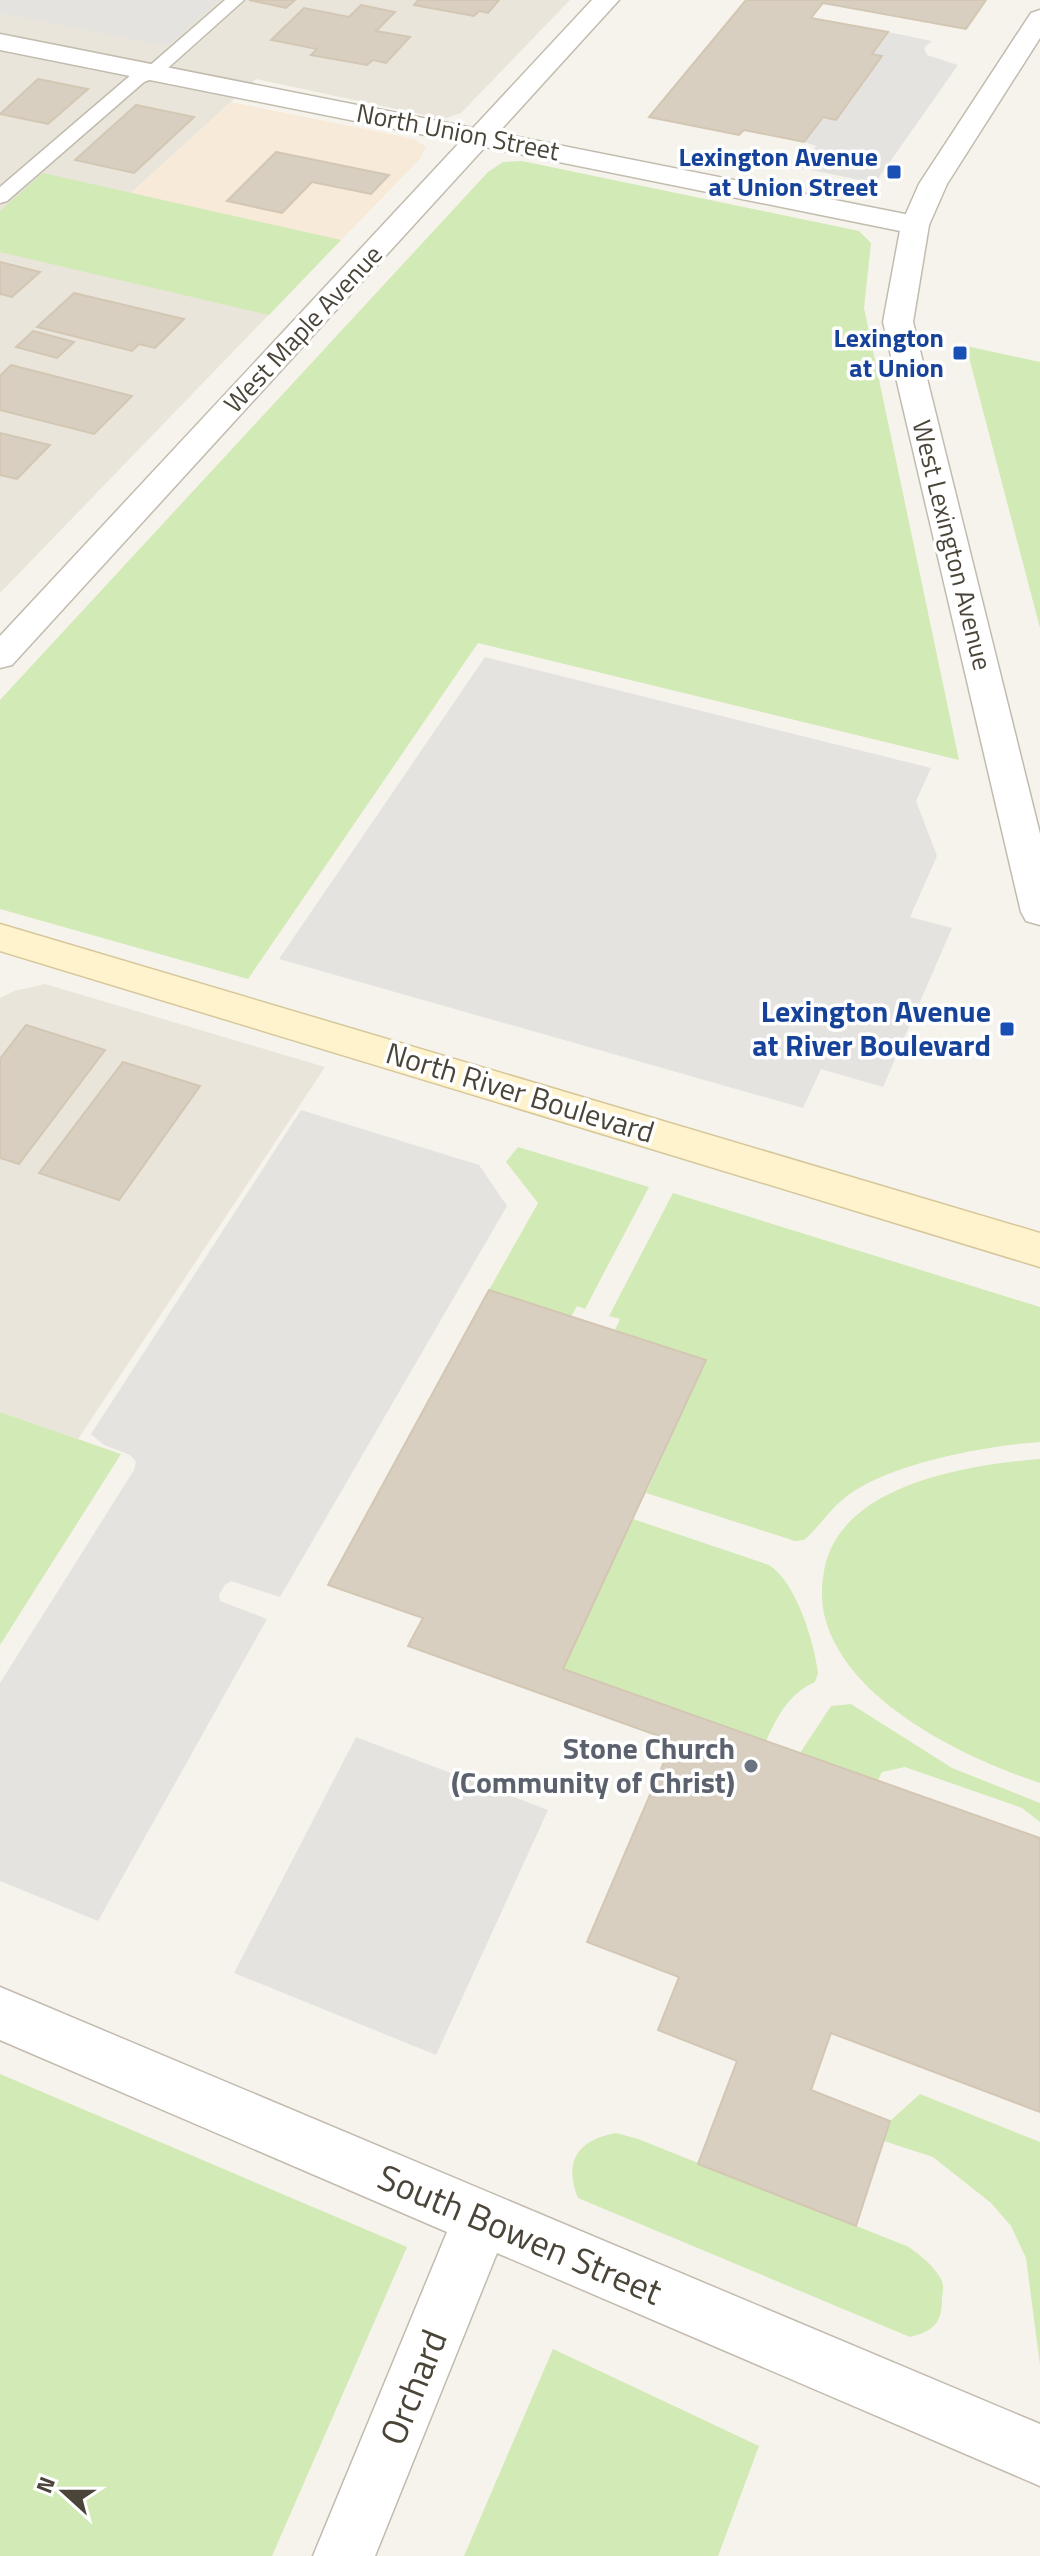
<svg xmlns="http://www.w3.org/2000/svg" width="1040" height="2556" font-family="'Titillium Web',sans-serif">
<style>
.residential{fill:#eae5da}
.commercial{fill:#f7ead8}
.green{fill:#d2eab5}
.parking{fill:#e5e3e0}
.building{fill:#d8cfc1;stroke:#d3c7b4;stroke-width:2}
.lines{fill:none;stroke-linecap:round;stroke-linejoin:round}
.service-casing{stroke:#c2bbae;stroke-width:3}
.minor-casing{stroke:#c2bbae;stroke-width:3}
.tertiary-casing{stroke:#c2bbae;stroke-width:3}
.secondary-casing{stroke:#d6c79b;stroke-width:3}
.service{fill:#fff;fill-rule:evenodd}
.minor{fill:#fff;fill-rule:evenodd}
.tertiary{fill:#fff;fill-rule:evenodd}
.secondary{fill:#fff3cd;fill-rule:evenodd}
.transit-dot{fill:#1a4fb4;stroke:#fff;stroke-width:3}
.worship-dot{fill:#6b7280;stroke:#fff;stroke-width:3}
.labels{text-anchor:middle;stroke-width:7;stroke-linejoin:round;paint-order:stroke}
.far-street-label{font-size:26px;fill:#4b4439;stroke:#fff}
.far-transit-label{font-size:26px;font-weight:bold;fill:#164399;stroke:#fff;text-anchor:end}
.transit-label{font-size:30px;font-weight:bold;fill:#164399;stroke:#fff;text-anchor:end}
.street-label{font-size:30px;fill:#4b4439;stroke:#fff}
.worship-label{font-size:30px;font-weight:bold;fill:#5b616d;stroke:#fff;text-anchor:end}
.near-street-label{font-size:36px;fill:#4b4439;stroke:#fff}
</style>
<rect width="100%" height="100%" fill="#f6f3ec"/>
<!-- residential -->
<g class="residential">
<path d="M0 0H570L461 113 443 119 256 79 132 192 341 240 0 593Z"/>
<path d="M45 984 325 1067 78 1439 0 1412V998L14 991Z"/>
</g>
<!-- commercial -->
<path class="commercial" d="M231 102 414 139 426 147 420 159 341 240 131 193Z"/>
<!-- green -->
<g class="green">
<path d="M522 161 859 231 871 243 864 308 959 760 478 643 248 979 0 909V700L488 172 503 162Z"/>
<path d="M43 173 341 240 269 315 0 252V211Z"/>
<path d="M966 346 1040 362V628Z"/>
<path d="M518 1147 649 1187 585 1309 577 1306 571 1317 489 1290 538 1203 506 1162Z"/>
<path d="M673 1193 1040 1307V1442C985 1446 884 1464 842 1500 828 1512 818 1528 804 1540L795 1541 646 1493 706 1360 615 1330 620 1319 609 1316Z"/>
<path d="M0 1412 121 1454 0 1645Z"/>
<path d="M1040 1459V1783C971 1760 874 1714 837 1647 823 1622 819 1599 824 1571 839 1484 968 1465 1040 1459Z"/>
<path d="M633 1519 769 1565C796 1582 814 1641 818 1673L815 1682C789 1693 777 1717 766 1741L563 1669Z"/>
<path d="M851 1704 952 1768 1040 1803V1822L1022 1808 905 1767 882 1772 878 1780 800 1753 831 1706Z"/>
<path d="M0 2074 407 2247 272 2556H0Z"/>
<path d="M920 2094 1040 2142V2365L1026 2258 1011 2226 991 2203 933 2157 884 2141 890 2121Z"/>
<path d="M616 2133 638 2139 909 2247C921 2256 933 2265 941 2279 944 2285 943 2291 942 2298 942 2324 933 2331 910 2337L578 2198C563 2161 578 2140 616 2133Z"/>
<path d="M553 2349 759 2446 718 2556H464Z"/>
</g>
<!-- parking -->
<g class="parking">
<path d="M0 0H220L167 46 0 13Z"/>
<path d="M888 32 932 41 924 48 927 55 958 65 875 183 801 168 816 146 804 142 823 117 836 120 881 57 872 54Z"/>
<path d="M485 657 931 768 916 801 937 856 910 917 952 928 883 1087 821 1069 803 1108 279 959Z"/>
<path d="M301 1110 479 1165 507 1206 280 1597 231 1581 225 1585 219 1595 220 1601 267 1619 98 1921 0 1881V1683L134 1470 136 1462 130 1455 104 1445 91 1434Z"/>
<path d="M356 1737 548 1810 436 2055 234 1973Z"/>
</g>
<!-- building -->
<g class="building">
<path d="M249 0H295L286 8Z"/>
<path d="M418 0H499L488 13 479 11 474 16 414 5Z"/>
<path d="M746 0H986L966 29 823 3 811 18 888 32 872 54 882 56 836 120 823 117 804 142 744 130 739 135 649 117Z"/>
<path d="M361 5 395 12 376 31 410 37 386 63 373 60 367 65 311 55 317 49 271 40 304 8 349 17Z"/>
<path d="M38 79 88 89 48 124 0 114Z"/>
<path d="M136 105 194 117 134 173 75 160Z"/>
<path d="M276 152 389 175 371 194 312 182 282 213 227 201Z"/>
<path d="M0 262 40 272 12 297 0 294Z"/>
<path d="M74 293 184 319 155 348 139 344 132 351 37 327Z"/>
<path d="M33 331 74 342 57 358 16 347Z"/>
<path d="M11 365 132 396 94 434 0 410V376Z"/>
<path d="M0 433 50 445 17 479 0 475Z"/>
<path d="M26 1025 105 1050 19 1164 0 1158V1059Z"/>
<path d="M123 1062 200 1086 119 1200 39 1173Z"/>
<path d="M489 1290 706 1360 563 1669 1040 1838V2112L831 2033 811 2090 890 2121 856 2226 698 2164 737 2061 658 2030 679 1977 587 1942 673 1741 408 1646 423 1618 328 1585Z"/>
</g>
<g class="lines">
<!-- service casing -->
<g class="service-casing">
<path id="service" d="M225 0H244L159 76 144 82 7 201 0 203V187L132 74 147 68Z"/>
</g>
<!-- minor casing -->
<g class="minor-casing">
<g id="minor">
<path d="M592 0H619L498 133 915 216 925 219 929 225 925 231 915 234 485 147 12 665 0 668V636L460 142 0 50V34L473 128Z"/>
<path d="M0 1987 1040 2424V2486L497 2253 375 2556H313L447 2232 0 2040Z"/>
</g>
</g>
<!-- tertiary casing -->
<g class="tertiary-casing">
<path id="tertiary" d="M1040 10V38L947 184 929 225 913 322 1040 834V925L1026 921 1021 912 883 322 901 225 919 184 1031 13Z"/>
</g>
<!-- secondary casing -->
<g class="secondary-casing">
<path id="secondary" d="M0 924 1040 1233V1267L0 951Z"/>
</g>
<!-- service -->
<use href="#service" class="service"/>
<!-- minor -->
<use href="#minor" class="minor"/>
<!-- tertiary -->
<use href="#tertiary" class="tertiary"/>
<!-- secondary -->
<use href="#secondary" class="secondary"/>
</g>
<!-- markers -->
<g class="transit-dot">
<rect x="886" y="164" width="16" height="16" rx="4"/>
<rect x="952" y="345" width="16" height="16" rx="4"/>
<rect x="999" y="1021" width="16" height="16" rx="4"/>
</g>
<circle class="worship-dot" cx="751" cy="1766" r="8"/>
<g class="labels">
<!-- far-street labels -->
<g class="far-street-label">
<text transform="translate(458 132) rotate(11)" y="9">North Union Street</text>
<text transform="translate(303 329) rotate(-47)" y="9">West Maple Avenue</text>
<text transform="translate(952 545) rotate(76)" y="9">West Lexington Avenue</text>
</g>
<!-- far-transit labels -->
<g class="far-transit-label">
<text x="878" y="166">Lexington Avenue<tspan x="878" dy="30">at Union Street</tspan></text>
<text x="944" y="347">Lexington<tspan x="944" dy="30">at Union</tspan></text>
</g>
<!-- transit labels -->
<g class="transit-label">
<text x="991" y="1022">Lexington Avenue<tspan x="991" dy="34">at River Boulevard</tspan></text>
</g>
<!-- street labels -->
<g class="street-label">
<text transform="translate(520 1093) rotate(17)" y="10">North River Boulevard</text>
</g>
<!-- worship labels -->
<g class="worship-label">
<text x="735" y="1759">Stone Church<tspan x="735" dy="34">(Community of Christ)</tspan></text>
</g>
<!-- near-street labels -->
<g class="near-street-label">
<text transform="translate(520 2234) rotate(23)" y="13">South Bowen Street</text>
<text transform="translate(413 2387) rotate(-68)" y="13">Orchard</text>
</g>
</g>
<!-- north arrow -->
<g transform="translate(64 2492) rotate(291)" stroke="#ffffff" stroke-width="6" paint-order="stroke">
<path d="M0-6L14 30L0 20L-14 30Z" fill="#4b4439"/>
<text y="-12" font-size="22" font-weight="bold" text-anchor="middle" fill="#4b4439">N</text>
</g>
</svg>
